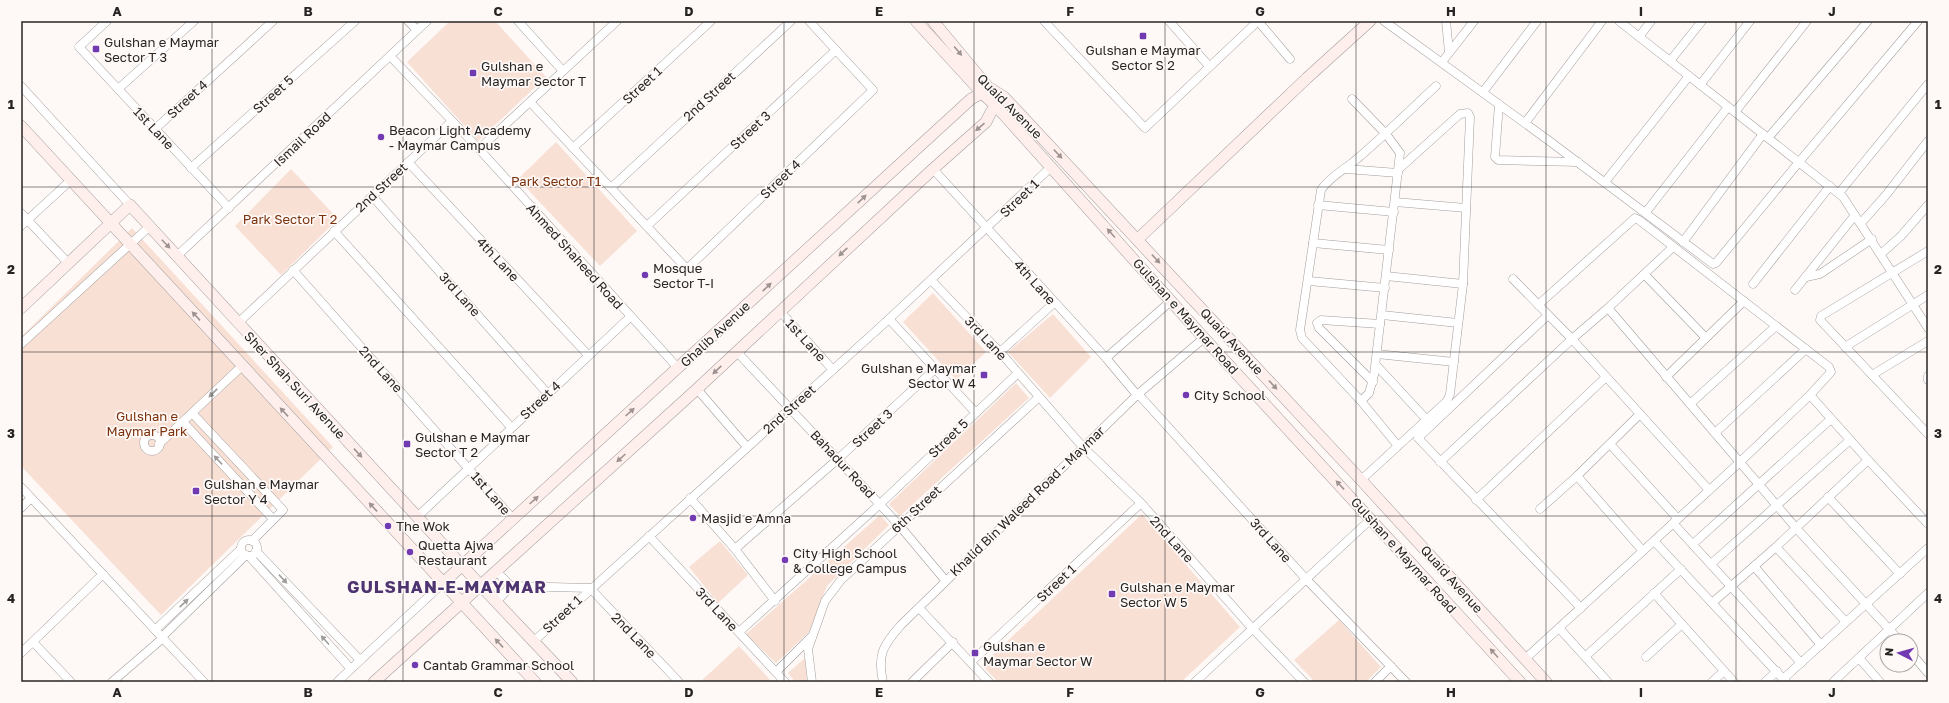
<svg xmlns="http://www.w3.org/2000/svg" width="1949" height="703" font-family="'Golos Text',sans-serif">
<style>
.green{fill:#f9e0d5}
.lines{fill:none;stroke-linecap:round;stroke-linejoin:round}
.street-casing{stroke:#a39e9c;stroke-width:9}
.secondary-casing{stroke:#a39e9c;stroke-width:12}
.street{stroke:#fff;stroke-width:8}
.secondary{stroke:#feeeec;stroke-width:11}
.oneway{fill:#9d9492}
.oneway2{fill:#9e9d9c}
.grid{fill:none;stroke:#272524;stroke-width:1;stroke-opacity:0.55}
.poi-dot{fill:#723ab1;stroke:#fef8f6;stroke-width:1.5}
.labels{text-anchor:middle;stroke-width:3.5;stroke-linejoin:round;paint-order:stroke}
.poi-label{font-size:13px;fill:#272524;stroke:#fef8f6;text-anchor:start}
.street-label{font-size:13px;fill:#272524;stroke:#fef8f6}
.park-label{font-size:13px;fill:#7b310c;stroke:#fef8f6}
.district-label{font-size:17px;font-weight:bold;letter-spacing:1px;fill:#4e3470;stroke:#fef8f6}
.neatline{fill:none;stroke:#272524;stroke-width:1.5}
.grid-label{font-size:13px;text-anchor:middle;font-weight:bold;fill:#272524}
</style>
<rect width="100%" height="100%" fill="#fef8f6"/>
<!-- green -->
<g class="green">
<path d="M450 21H495L546 77 478 141 407 62Z"/>
<path d="M556 142 637 231 600 266 518 179Z"/>
<path d="M291 169 338 219 281 275 235 226Z"/>
<path d="M132 228 333 447 161 615 21 466V337Z"/>
<path d="M933 293 986 352 956 380 903 322Z"/>
<path d="M1053 314 1091 357 1050 398 1008 352Z"/>
<path d="M1016 383 1029 398 900 516 889 504Z"/>
<path d="M1142 514 1240 627 1181 682H998L982 665Z"/>
<path d="M880 515 889 525 827 586 809 632 776 663 746 634Z"/>
<path d="M720 541 748 575 718 603 689 567Z"/>
<path d="M1339 620 1381 667 1366 682H1315L1294 660Z"/>
<path d="M739 646 772 682H700Z"/>
<path d="M805 658 807 682H795L788 673Z"/>
</g>
<g class="lines">
<!-- street casing -->
<g class="street-casing">
<g id="street">
<path d="M107 21 79 47 229 208"/>
<path d="M408 21 417 30"/>
<path d="M518 21 563 71"/>
<path d="M1044 21 1145 128 1258 21"/>
<path d="M1169 21 1209 66"/>
<path d="M1258 21 1290 59"/>
<path d="M1384 21 1548 140 1713 264 1716 263 1799 162 1918 21"/>
<path d="M1446 21 1449 52"/>
<path d="M1619 21 1843 197 1928 328"/>
<path d="M1639 37 1651 21"/>
<path d="M390 56 479 149 678 368"/>
<path d="M1670 61 1702 21"/>
<path d="M1442 62 1474 21"/>
<path d="M1700 85 1750 21"/>
<path d="M21 86 130 205"/>
<path d="M118 89 194 21"/>
<path d="M1483 92 1537 21"/>
<path d="M1352 99 1386 134 1400 153 1374 375 1369 393 1361 401"/>
<path d="M530 102 687 269 873 90 809 21"/>
<path d="M1499 104 1495 157 1498 160 1578 162"/>
<path d="M1735 112 1807 21"/>
<path d="M1525 123 1602 21"/>
<path d="M155 129 273 21"/>
<path d="M1768 138 1868 21"/>
<path d="M573 148 711 21"/>
<path d="M479 149 617 21"/>
<path d="M408 162 588 355"/>
<path d="M191 168 355 21"/>
<path d="M933 169 1106 358 1137 395"/>
<path d="M1346 169 1398 173"/>
<path d="M1605 182 1689 76"/>
<path d="M611 188 791 21"/>
<path d="M1839 193 1928 84"/>
<path d="M372 196 547 393"/>
<path d="M1395 202 1466 208"/>
<path d="M1318 205 1394 212"/>
<path d="M1646 212 1728 107"/>
<path d="M21 213 69 264"/>
<path d="M1861 223 1886 195 1928 141"/>
<path d="M21 226 71 180"/>
<path d="M647 226 836 50"/>
<path d="M334 231 511 427"/>
<path d="M1683 242 1763 134"/>
<path d="M1313 243 1389 250"/>
<path d="M1928 251 1821 316 1820 320 1928 434"/>
<path d="M1881 254 1901 236 1928 205"/>
<path d="M177 256 427 21"/>
<path d="M293 270 513 519"/>
<path d="M1645 275 1706 338"/>
<path d="M1386 276 1463 284"/>
<path d="M1806 277 1820 274 1872 239"/>
<path d="M931 280 1000 352 1083 447 1141 503 1252 628 1304 682"/>
<path d="M1309 281 1385 288"/>
<path d="M1753 284 1830 186"/>
<path d="M1795 290 1855 215"/>
<path d="M1608 308 1673 247"/>
<path d="M780 311 833 370"/>
<path d="M1382 315 1458 323"/>
<path d="M1548 315 1418 438 1581 608"/>
<path d="M889 319 975 412"/>
<path d="M238 323 452 121"/>
<path d="M21 344 149 227"/>
<path d="M1845 347 1928 295"/>
<path d="M737 352 899 525 945 580"/>
<path d="M1000 352 1054 303"/>
<path d="M1377 354 1454 362"/>
<path d="M1106 358 1172 300"/>
<path d="M1376 365 1427 420"/>
<path d="M1872 375 1928 341"/>
<path d="M1928 376V380"/>
<path d="M1666 377 1744 301"/>
<path d="M1373 382 1319 328 1317 323 1321 320 1380 324"/>
<path d="M697 389 747 447"/>
<path d="M1139 395 1306 579 1406 682"/>
<path d="M1810 395 1868 460"/>
<path d="M1690 404 1776 326"/>
<path d="M192 413 283 510 252 541"/>
<path d="M1640 414 1577 476 1643 551"/>
<path d="M183 422 273 519"/>
<path d="M1715 433 1806 349"/>
<circle cx="152" cy="443" r="8"/>
<path d="M159 444 242 366"/>
<path d="M1610 444 1678 519"/>
<path d="M1398 446 1361 401 1302 338 1300 330 1321 190C1329 177 1347 168 1358 158 1385 135 1410 110 1436 86"/>
<path d="M1440 462 1572 339 1513 279"/>
<path d="M1361 480 1447 401 1450 394 1463 284 1470 117 1468 113 1460 114 1400 168"/>
<path d="M21 487 204 682"/>
<path d="M1709 490 1572 339 1608 308 1796 528 1900 641"/>
<path d="M1828 497 1900 574"/>
<path d="M690 498 735 549 775 601"/>
<path d="M1476 500 1606 377"/>
<path d="M21 508 31 498"/>
<path d="M1540 509 1577 476"/>
<path d="M417 517 630 317"/>
<path d="M1673 523 1801 663"/>
<path d="M649 536 785 682"/>
<circle cx="249" cy="548" r="8"/>
<path d="M1654 541 1786 682"/>
<path d="M1693 544 1831 419"/>
<path d="M735 549 838 459 935 369"/>
<path d="M256 551 360 660"/>
<path d="M249 556 351 669"/>
<path d="M1711 564 1850 440"/>
<path d="M1754 566 1821 645"/>
<path d="M496 571 511 586 590 588"/>
<path d="M590 588 679 682"/>
<path d="M1654 593 1734 682"/>
<path d="M496 602 511 586"/>
<path d="M1712 603 1776 547"/>
<path d="M919 608 989 682"/>
<path d="M1846 622 1776 547 1868 460 1928 524"/>
<path d="M1559 628 1608 682"/>
<path d="M155 630 241 549"/>
<path d="M739 632 880 504 1018 373"/>
<path d="M162 637 246 555"/>
<path d="M534 641 889 319 1051 167"/>
<path d="M33 642 71 682"/>
<path d="M21 653 103 574"/>
<path d="M1911 653 1928 673"/>
<path d="M1586 656 1681 569"/>
<path d="M1646 657 1682 624"/>
<path d="M1859 658 1880 682"/>
<path d="M1525 659 1740 462 1810 395 1831 372 1829 367 1639 220 1635 218 1538 305"/>
<path d="M971 662 1141 503"/>
<path d="M776 672 811 637"/>
<path d="M1783 679 1928 548"/>
<path d="M112 682 163 638"/>
<path d="M337 682 443 583"/>
<path d="M812 682 808 649 825 601 841 580 1039 397"/>
<path d="M883 682C877 655 883 645 901 625L1137 395 1204 338"/>
<path d="M912 682 953 642"/>
<path d="M1195 682 1371 519"/>
<path d="M1375 682 1391 666"/>
<path d="M1712 682 1724 671"/>
<path d="M1765 682 1777 671"/>
<path d="M1833 682 1928 593"/>
</g>
</g>
<!-- secondary casing -->
<g class="secondary-casing">
<g id="secondary">
<path d="M916 21 982 93 996 106 1204 338 1520 682"/>
<path d="M933 21 988 87 1004 97 1361 480 1546 682"/>
<path d="M21 126 535 682"/>
<path d="M1138 239 1307 78 1370 21"/>
<path d="M21 308 130 205 481 586 572 682"/>
<path d="M443 583 971 99 982 93 987 88"/>
<path d="M374 682 697 389 933 169 986 122 991 112 1000 101"/>
</g>
</g>
<!-- street -->
<use href="#street" class="street"/>
<!-- secondary -->
<use href="#secondary" class="secondary"/>
</g>
<!-- one-way arrows -->
<defs><path id="oneway-solid" d="M-6-.8H1V-3.2L6.5 0L1 3.2V.8H-6Z"/></defs>
<g class="oneway">
<use href="#oneway-solid" transform="translate(958 51) rotate(50)"/>
<use href="#oneway-solid" transform="translate(980 127) rotate(139)"/>
<use href="#oneway-solid" transform="translate(1058 154) rotate(47)"/>
<use href="#oneway-solid" transform="translate(862 199) rotate(-43)"/>
<use href="#oneway-solid" transform="translate(1111 233) rotate(-132)"/>
<use href="#oneway-solid" transform="translate(166 244) rotate(46)"/>
<use href="#oneway-solid" transform="translate(843 252) rotate(137)"/>
<use href="#oneway-solid" transform="translate(1156 259) rotate(47)"/>
<use href="#oneway-solid" transform="translate(767 287) rotate(-43)"/>
<use href="#oneway-solid" transform="translate(196 316) rotate(-133)"/>
<use href="#oneway-solid" transform="translate(717 370) rotate(137)"/>
<use href="#oneway-solid" transform="translate(1273 385) rotate(47)"/>
<use href="#oneway-solid" transform="translate(284 412) rotate(-133)"/>
<use href="#oneway-solid" transform="translate(630 412) rotate(-42)"/>
<use href="#oneway-solid" transform="translate(358 453) rotate(47)"/>
<use href="#oneway-solid" transform="translate(621 458) rotate(138)"/>
<use href="#oneway-solid" transform="translate(1340 485) rotate(-133)"/>
<use href="#oneway-solid" transform="translate(534 500) rotate(-42)"/>
<use href="#oneway-solid" transform="translate(373 507) rotate(-133)"/>
<use href="#oneway-solid" transform="translate(499 643) rotate(-133)"/>
<use href="#oneway-solid" transform="translate(1494 653) rotate(-132)"/>
</g>
<g class="oneway2">
<use href="#oneway-solid" transform="translate(213 393) rotate(136)"/>
<use href="#oneway-solid" transform="translate(218 460) rotate(-133)"/>
<use href="#oneway-solid" transform="translate(283 579) rotate(47)"/>
<use href="#oneway-solid" transform="translate(184 603) rotate(-43)"/>
<use href="#oneway-solid" transform="translate(325 640) rotate(-132)"/>
</g>
<!-- grid -->
<path class="grid" d="M212 21V682M403 21V682M594 21V682M784 21V682M974 21V682M1165 21V682M1356 21V682M1546 21V682M1736 21V682M21 187H1928M21 352H1928M21 516H1928"/>
<!-- markers -->
<g class="poi-dot">
<rect x="1139" y="32" width="8" height="8" rx="2"/>
<rect x="92" y="45" width="8" height="8" rx="2"/>
<rect x="469" y="69" width="8" height="8" rx="2"/>
<circle cx="381" cy="137" r="4"/>
<circle cx="645" cy="275" r="4"/>
<rect x="980" y="371" width="8" height="8" rx="2"/>
<circle cx="1186" cy="395" r="4"/>
<rect x="403" y="440" width="8" height="8" rx="2"/>
<rect x="192" y="487" width="8" height="8" rx="2"/>
<circle cx="693" cy="518" r="4"/>
<circle cx="388" cy="526" r="4"/>
<circle cx="410" cy="552" r="4"/>
<circle cx="785" cy="560" r="4"/>
<rect x="1108" y="590" width="8" height="8" rx="2"/>
<rect x="971" y="649" width="8" height="8" rx="2"/>
<circle cx="415" cy="665" r="4"/>
</g>
<g class="labels">
<!-- poi labels -->
<g class="poi-label">
<text x="104" y="47">Gulshan e Maymar<tspan x="104" dy="15">Sector T 3</tspan></text>
<text x="1143" y="55" text-anchor="middle">Gulshan e Maymar<tspan x="1143" dy="15">Sector S 2</tspan></text>
<text x="481" y="71">Gulshan e<tspan x="481" dy="15">Maymar Sector T</tspan></text>
<text x="389" y="135">Beacon Light Academy<tspan x="389" dy="15">- Maymar Campus</tspan></text>
<text x="653" y="273">Mosque<tspan x="653" dy="15">Sector T-I</tspan></text>
<text x="976" y="373" text-anchor="end">Gulshan e Maymar<tspan x="976" dy="15">Sector W 4</tspan></text>
<text x="1194" y="400">City School</text>
<text x="415" y="442">Gulshan e Maymar<tspan x="415" dy="15">Sector T 2</tspan></text>
<text x="204" y="489">Gulshan e Maymar<tspan x="204" dy="15">Sector Y 4</tspan></text>
<text x="701" y="523">Masjid e Amna</text>
<text x="396" y="531">The Wok</text>
<text x="418" y="550">Quetta Ajwa<tspan x="418" dy="15">Restaurant</tspan></text>
<text x="793" y="558">City High School<tspan x="793" dy="15">&amp; College Campus</tspan></text>
<text x="1120" y="592">Gulshan e Maymar<tspan x="1120" dy="15">Sector W 5</tspan></text>
<text x="983" y="651">Gulshan e<tspan x="983" dy="15">Maymar Sector W</tspan></text>
<text x="423" y="670">Cantab Grammar School</text>
</g>
<!-- street labels -->
<g class="street-label">
<text transform="translate(642 85) rotate(-43)" y="5">Street 1</text>
<text transform="translate(273 94) rotate(-42)" y="5">Street 5</text>
<text transform="translate(709 96) rotate(-43)" y="5">2nd Street</text>
<text transform="translate(187 99) rotate(-43)" y="5">Street 4</text>
<text transform="translate(1010 106) rotate(45)" y="5">Quaid Avenue</text>
<text transform="translate(154 128) rotate(47)" y="5">1st Lane</text>
<text transform="translate(750 130) rotate(-43)" y="5">Street 3</text>
<text transform="translate(302 139) rotate(-43)" y="5">Ismail Road</text>
<text transform="translate(780 179) rotate(-44)" y="5">Street 4</text>
<text transform="translate(381 187) rotate(-43)" y="5">2nd Street</text>
<text transform="translate(1019 198) rotate(-44)" y="5">Street 1</text>
<text transform="translate(575 256) rotate(48)" y="5">Ahmed Shaheed Road</text>
<text transform="translate(498 259) rotate(47)" y="5">4th Lane</text>
<text transform="translate(1035 282) rotate(48)" y="5">4th Lane</text>
<text transform="translate(460 294) rotate(48)" y="5">3rd Lane</text>
<text transform="translate(1186 316) rotate(48)" y="5">Gulshan e Maymar Road</text>
<text transform="translate(715 334) rotate(-43)" y="5">Ghalib Avenue</text>
<text transform="translate(986 338) rotate(47)" y="5">3rd Lane</text>
<text transform="translate(806 340) rotate(48)" y="5">1st Lane</text>
<text transform="translate(1232 341) rotate(47)" y="5">Quaid Avenue</text>
<text transform="translate(381 369) rotate(48)" y="5">2nd Lane</text>
<text transform="translate(295 385) rotate(47)" y="5">Sher Shah Suri Avenue</text>
<text transform="translate(540 400) rotate(-43)" y="5">Street 4</text>
<text transform="translate(789 409) rotate(-42)" y="5">2nd Street</text>
<text transform="translate(872 428) rotate(-43)" y="5">Street 3</text>
<text transform="translate(948 438) rotate(-44)" y="5">Street 5</text>
<text transform="translate(843 464) rotate(47)" y="5">Bahadur Road</text>
<text transform="translate(491 493) rotate(49)" y="5">1st Lane</text>
<text transform="translate(1027 501) rotate(-44)" y="5">Khalid Bin Waleed Road - Maymar</text>
<text transform="translate(916 509) rotate(-43)" y="5">6th Street</text>
<text transform="translate(1172 539) rotate(48)" y="5">2nd Lane</text>
<text transform="translate(1271 540) rotate(48)" y="5">3rd Lane</text>
<text transform="translate(1404 555) rotate(48)" y="5">Gulshan e Maymar Road</text>
<text transform="translate(1452 579) rotate(48)" y="5">Quaid Avenue</text>
<text transform="translate(1056 583) rotate(-43)" y="5">Street 1</text>
<text transform="translate(717 609) rotate(47)" y="5">3rd Lane</text>
<text transform="translate(562 614) rotate(-43)" y="5">Street 1</text>
<text transform="translate(634 635) rotate(46)" y="5">2nd Lane</text>
</g>
<!-- park labels -->
<g class="park-label">
<text x="556" y="186">Park Sector T1</text>
<text x="290" y="224">Park Sector T 2</text>
<text x="147" y="421">Gulshan e<tspan x="147" dy="15">Maymar Park</tspan></text>
</g>
<!-- district labels -->
<g class="district-label">
<text x="447" y="593">GULSHAN-E-MAYMAR</text>
</g>
</g>
<!-- border -->
<rect width="1949" height="703" fill="none" stroke="#fef8f6" stroke-width="44"/>
<!-- north arrow -->
<g transform="translate(1899 653) rotate(276)"><circle r="19" fill="#fef8f6" stroke="#a8a4a2"/>
<path d="M0-3L7 15L0 10L-7 15Z" fill="#723ab1"/>
<text y="-6" font-size="11" font-weight="bold" text-anchor="middle" fill="#272524">N</text>
</g>
<rect x="22" y="22" width="1905" height="659" class="neatline"/>
<g class="grid-label">
<text x="117" y="16">A</text>
<text x="308" y="16">B</text>
<text x="498" y="16">C</text>
<text x="689" y="16">D</text>
<text x="879" y="16">E</text>
<text x="1070" y="16">F</text>
<text x="1260" y="16">G</text>
<text x="1451" y="16">H</text>
<text x="1641" y="16">I</text>
<text x="1832" y="16">J</text>
<text x="11" y="109">1</text>
<text x="1938" y="109">1</text>
<text x="11" y="274">2</text>
<text x="1938" y="274">2</text>
<text x="11" y="438">3</text>
<text x="1938" y="438">3</text>
<text x="11" y="603">4</text>
<text x="1938" y="603">4</text>
<text x="117" y="697">A</text>
<text x="308" y="697">B</text>
<text x="498" y="697">C</text>
<text x="689" y="697">D</text>
<text x="879" y="697">E</text>
<text x="1070" y="697">F</text>
<text x="1260" y="697">G</text>
<text x="1451" y="697">H</text>
<text x="1641" y="697">I</text>
<text x="1832" y="697">J</text>
</g>
</svg>
